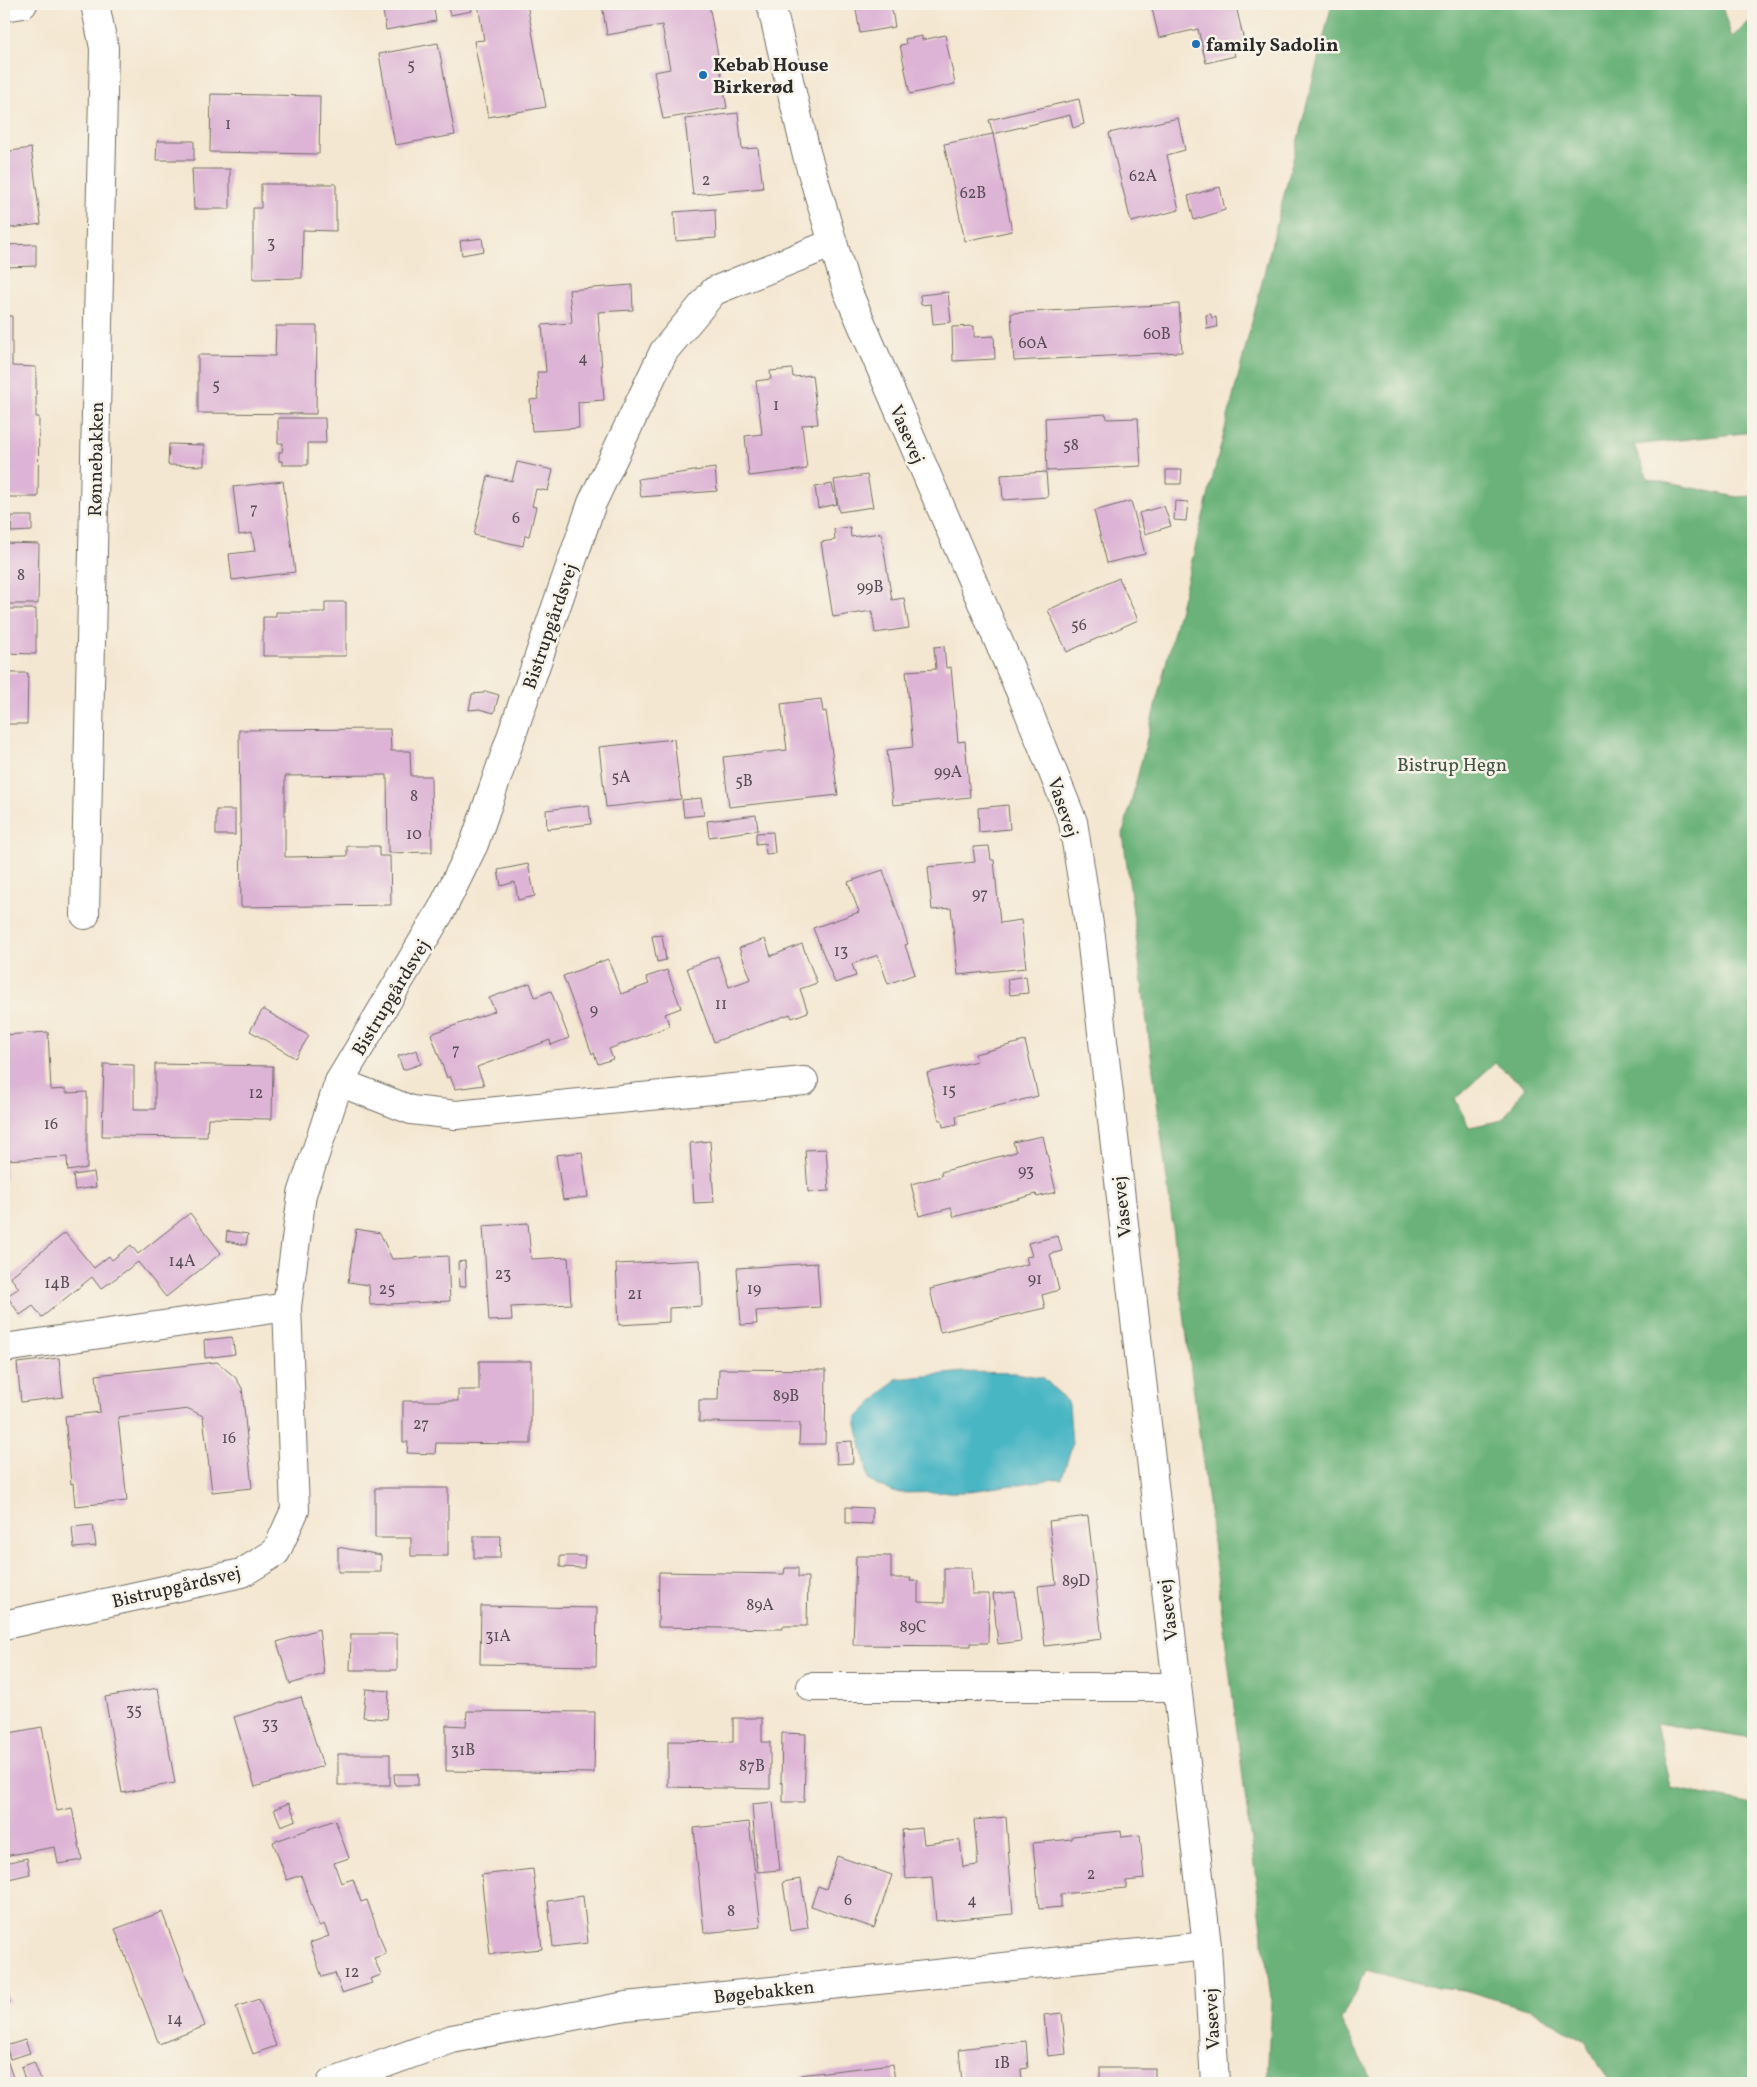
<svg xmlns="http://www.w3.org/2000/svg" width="1757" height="2087" font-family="Vollkorn,serif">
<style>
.forest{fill:#6bb279;stroke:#4b6e52;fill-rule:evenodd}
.water{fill:#48b6c4;stroke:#3a7078}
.building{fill:#ddb4d5}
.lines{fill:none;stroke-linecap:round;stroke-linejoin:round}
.minor-casing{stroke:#716d65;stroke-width:30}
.minor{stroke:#fff;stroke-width:28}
.poi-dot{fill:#1f6fb2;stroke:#f7f3e8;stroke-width:2}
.labels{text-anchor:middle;stroke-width:5;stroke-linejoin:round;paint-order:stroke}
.number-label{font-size:16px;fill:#584d56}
.poi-label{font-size:19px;font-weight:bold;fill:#2b2b2b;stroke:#f7f3e8;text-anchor:start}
.street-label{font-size:19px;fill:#2b2b2b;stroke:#f7f3e8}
.park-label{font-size:19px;fill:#415444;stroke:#f7f3e8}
</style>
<rect width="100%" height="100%" fill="#f7f3e8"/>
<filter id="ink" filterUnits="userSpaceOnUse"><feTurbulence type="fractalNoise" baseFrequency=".02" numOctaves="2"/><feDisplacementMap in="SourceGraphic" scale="10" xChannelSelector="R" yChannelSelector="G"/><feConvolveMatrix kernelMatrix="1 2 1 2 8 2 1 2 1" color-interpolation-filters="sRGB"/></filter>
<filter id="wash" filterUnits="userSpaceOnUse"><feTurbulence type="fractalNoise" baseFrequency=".0096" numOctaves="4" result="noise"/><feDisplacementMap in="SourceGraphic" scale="20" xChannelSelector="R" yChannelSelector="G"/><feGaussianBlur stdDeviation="1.12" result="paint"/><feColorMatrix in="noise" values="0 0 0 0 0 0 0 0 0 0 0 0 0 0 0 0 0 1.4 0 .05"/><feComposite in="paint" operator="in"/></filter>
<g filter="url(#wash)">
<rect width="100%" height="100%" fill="#f4e7d1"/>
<!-- forest -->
<path class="forest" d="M1332 4H1721L1732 38 1753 18V432L1634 445 1648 479 1737 497 1753 496V1738L1657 1723 1671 1788 1753 1804V2083H1609L1585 2041 1531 2010 1464 1990 1422 1985 1366 1970 1341 2020 1373 2083H1267L1271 1999 1123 834ZM1495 1063 1525 1087 1503 1120 1469 1127 1455 1099Z"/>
<!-- water -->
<path class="water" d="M964 1372 1016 1373 1044 1378 1069 1404 1072 1445 1062 1478 963 1492 896 1493 869 1481 856 1419 896 1379Z"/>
<g id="blocks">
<!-- building -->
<g class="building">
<path d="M382 4H433L436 21 386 30Z"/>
<path d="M447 4H471L472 11 450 15Z"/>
<path d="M478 4H527L546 107 488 117 474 41 484 40Z"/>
<path d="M602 4H709L727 108 663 119 654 72 670 69 662 25 607 35Z"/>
<path d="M855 4H891L895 27 860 33Z"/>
<path d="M1151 4H1242L1236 6 1244 41 1232 44 1235 56 1206 63 1198 29 1159 38Z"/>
<path d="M945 35 955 84 910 94 900 45 906 44 905 39 922 36V40Z"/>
<path d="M438 43 455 135 395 145 379 54Z"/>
<path d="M211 94 320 96 319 154 210 152Z"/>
<path d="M1079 99 1084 124 1073 128 1070 115 993 134 1012 231 965 241 944 144 993 134 989 120Z"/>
<path d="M738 113 742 149 758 148 763 188 693 195 685 119Z"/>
<path d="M1178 118 1185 150 1167 155 1179 210 1131 222 1109 133Z"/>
<path d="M157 141H194V160H156Z"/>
<path d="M31 148 41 224 4 229V152Z"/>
<path d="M192 169H230V209H194Z"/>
<path d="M261 184H336V231L303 230 302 278 253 279V208H261Z"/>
<path d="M1220 187 1225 210 1194 220 1188 196Z"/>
<path d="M715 209 716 238 676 241 674 212Z"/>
<path d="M482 238 484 251 462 255 460 241Z"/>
<path d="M36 244V266L4 267V245Z"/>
<path d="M632 285 633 310 598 312 604 400 578 402 579 428 532 431 530 400 538 399 537 372H546L542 325 572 323 569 290Z"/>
<path d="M948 292 951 322 933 324 931 304 921 305 920 295Z"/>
<path d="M1179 304 1182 352 1014 361 1011 313Z"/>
<path d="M1211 314 1212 318 1216 317 1217 327 1207 329 1206 315Z"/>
<path d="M4 316H12V366L36 367V417H39L38 497H4Z"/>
<path d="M276 326H317L316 414 198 413V355L275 356Z"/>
<path d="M974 326V337L994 336 995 359 953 361 952 327Z"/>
<path d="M792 369 793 377 812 375 818 424 802 425 807 469 749 476 745 436 762 434 756 381 771 379 770 371Z"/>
<path d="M1106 414 1107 419 1138 418 1141 466 1047 471 1045 418Z"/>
<path d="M278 418H325L326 443H308V465H282V461H279V452H282L283 443H278Z"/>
<path d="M169 444 204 445V466L168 465Z"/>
<path d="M517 462 553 470 548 491 536 489 532 506 536 507 529 536 525 535 523 546 474 535 488 476 512 481Z"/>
<path d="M715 468 717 491 641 497 638 479Z"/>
<path d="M1166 470H1182L1181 484H1166Z"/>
<path d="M1046 472 1048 497 1003 500 1001 475Z"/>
<path d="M867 475 873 507 839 512 834 480Z"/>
<path d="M283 481 295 572 232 580 229 554 255 551 252 533 239 535 233 487Z"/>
<path d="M832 484 837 504 818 508 815 487Z"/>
<path d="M1131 501 1145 554 1107 563 1094 511Z"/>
<path d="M1175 501 1188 502 1186 521 1174 520Z"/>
<path d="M1164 506 1171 526 1145 534 1139 513Z"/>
<path d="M12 516H32V531L11 532Z"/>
<path d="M850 527 851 537 881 533 892 600 904 598 909 628 875 633 872 611 833 617 821 542 835 540 834 529Z"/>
<path d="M4 543 39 544 38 604H4Z"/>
<path d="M1119 578 1138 620 1067 652 1048 610Z"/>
<path d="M325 602H346V656H263V617H276V612H325Z"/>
<path d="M4 609H36V654L4 653Z"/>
<path d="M944 646 946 668 951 667 958 742 965 741 970 797 893 805 887 750 913 747 906 671 936 669 934 647Z"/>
<path d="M4 673H28L27 724H4Z"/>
<path d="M485 691 499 695 494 713 479 709 469 710 472 694 484 693Z"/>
<path d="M821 699 823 712 826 711 838 795 729 807 723 757 787 750 781 704Z"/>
<path d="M390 729 391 751H410L411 776H431L432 852 388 853 387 775 285 776V857L347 856V846H379V856H390L391 905 241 907 239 730Z"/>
<path d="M674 739 681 799 606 807 599 747Z"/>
<path d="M4 787H6L5 888H4Z"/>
<path d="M701 798 704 815 684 817 682 800Z"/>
<path d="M589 805 591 824 547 829 546 810Z"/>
<path d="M1008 805 1010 829 979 832 978 808Z"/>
<rect x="216" y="810" width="19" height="25"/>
<path d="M756 815 758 830 709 837 707 821Z"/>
<path d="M773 832 775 853 766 854 765 843 756 844V833Z"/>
<path d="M989 846 991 860H994L1000 923 1021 920 1026 968 958 975 951 908 932 910 928 867 975 862 973 847Z"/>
<path d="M528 864 535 896 518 900 515 882 501 886 498 870Z"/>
<path d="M883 870 908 944 905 945 915 974 888 984 878 955 852 964 856 976 835 983 813 928 859 912 848 882Z"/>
<path d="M662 935 666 960 657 962 652 936Z"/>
<path d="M765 939 771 956 802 944 817 983 800 989 808 1012 792 1018 790 1014 714 1042 687 968 718 956 729 987 751 979 739 948Z"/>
<path d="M608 959 621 994 649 984 646 977 667 970 681 1008 665 1014 670 1026 609 1049 613 1059 598 1064 594 1053 592 1054 563 976Z"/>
<path d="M1026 976 1028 993 1010 995 1007 979Z"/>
<path d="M530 983 535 997 551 991 569 1038 551 1045 550 1040 477 1067 484 1085 455 1089 450 1076 447 1078 431 1034 495 1011 489 998Z"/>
<path d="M263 1009 309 1036 295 1058 250 1031Z"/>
<path d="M48 1032 51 1090 66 1089V1093L87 1092V1168L68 1171 67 1157 5 1160 6 1179H4V1035Z"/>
<path d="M1025 1041 1038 1096 956 1116 957 1124 943 1127 942 1120H939L927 1073 977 1061 975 1054Z"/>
<path d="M417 1050 421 1064 403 1070 398 1056Z"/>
<path d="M104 1064 134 1065V1109H155V1064L273 1066 272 1119 208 1118 207 1137 102 1136Z"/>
<path d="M1043 1136 1056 1192 1037 1197 1036 1194 954 1217 951 1208 919 1216 911 1184 942 1176 941 1172 1016 1152 1013 1142Z"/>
<path d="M710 1141 714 1202 694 1203 690 1143Z"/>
<path d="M826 1149 829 1191 808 1192 805 1150Z"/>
<path d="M582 1152 588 1197 563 1200 556 1155Z"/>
<path d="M94 1172 96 1187 75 1190 73 1175Z"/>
<path d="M190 1213 221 1253 166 1297 138 1262 101 1289 92 1277 42 1317 33 1306 20 1315 7 1296 19 1288 10 1277 65 1233 94 1268 109 1256 112 1260 131 1245 138 1254Z"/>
<path d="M528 1223 531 1259 568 1257 571 1304 511 1307 512 1320 489 1321 483 1226Z"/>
<path d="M356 1229 380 1233 392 1259 448 1256 450 1301 370 1305 369 1285 348 1282Z"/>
<path d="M227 1231 248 1234 246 1245 226 1241Z"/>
<path d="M1058 1236 1062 1251 1050 1254 1059 1290 1042 1295 1045 1308 940 1332 930 1289 1028 1264 1026 1257 1032 1256 1028 1243Z"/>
<path d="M700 1260 702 1306 669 1308V1322L619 1325 616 1264Z"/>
<path d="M465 1261 466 1286 459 1287 458 1262Z"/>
<path d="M817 1263 820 1307 756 1311 757 1324 741 1325 737 1268Z"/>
<path d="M232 1337 235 1354 205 1358 204 1340Z"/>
<path d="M59 1358 63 1397 21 1402 17 1363Z"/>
<path d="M479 1361H531V1444L436 1443 435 1454 407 1453 408 1442H403V1401H458V1390H479Z"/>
<path d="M217 1362 235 1377 242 1388 252 1488 212 1492 203 1416 189 1409 118 1417 127 1501 75 1506 73 1483 71 1484 65 1416 100 1412 96 1375Z"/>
<path d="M719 1369 826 1370 825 1444H799L800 1423 699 1422V1400H718Z"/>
<path d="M852 1441 853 1463 837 1464 836 1442Z"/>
<path d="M375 1488H448V1556H411V1538H375Z"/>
<path d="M846 1507 872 1508V1524L846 1523Z"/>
<path d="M1088 1516 1102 1639 1045 1646 1038 1586 1056 1584 1049 1521Z"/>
<path d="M93 1525 96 1546 74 1548 72 1527Z"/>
<path d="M474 1536H501L500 1558H474Z"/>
<path d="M338 1547 381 1555V1572H338Z"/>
<path d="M560 1556H585L584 1568 560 1567Z"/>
<path d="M856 1556H891V1578H911L910 1581H918V1602L944 1603V1568H971L972 1594H989L988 1643H971V1646L853 1645Z"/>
<path d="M785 1568H798V1577H808L807 1626H783V1629L658 1627 659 1572 784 1574Z"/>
<path d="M1015 1592 1021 1641 998 1644 993 1594Z"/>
<path d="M481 1606 597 1608 596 1666 480 1664Z"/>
<path d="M319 1629 324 1674 290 1684 277 1642Z"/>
<path d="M351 1634H397V1670H350Z"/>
<path d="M158 1688 175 1783 122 1793 105 1697Z"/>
<path d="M366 1689 389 1691 387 1719 363 1717Z"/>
<path d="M301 1697 323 1766 255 1787 234 1717Z"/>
<path d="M467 1711 595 1712 594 1773 446 1771V1725L466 1726Z"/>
<path d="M733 1718H762V1742H770V1789L668 1787V1741L733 1742Z"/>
<path d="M42 1727 57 1811 72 1808 82 1860 58 1864 55 1847 4 1856V1734Z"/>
<path d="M782 1733 806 1734 804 1802H783V1783H781Z"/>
<rect x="338" y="1754" width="52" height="31"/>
<path d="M394 1774H418V1785H395Z"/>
<path d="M773 1802 780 1870 757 1872 752 1804Z"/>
<path d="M289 1803 296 1820 281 1826 274 1809Z"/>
<path d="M1006 1817 1013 1914 936 1921 932 1877 906 1879 902 1830 922 1828 924 1844 960 1840 963 1867 978 1865 974 1820Z"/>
<path d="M335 1820 349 1858 334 1863 341 1883 353 1879 361 1902 367 1900 386 1954 374 1958 381 1975 370 1979 372 1983 342 1993 335 1973 322 1977 310 1943 329 1936 324 1924 319 1926 301 1875 287 1880 273 1842Z"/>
<path d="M749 1822 761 1927 704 1933 694 1828Z"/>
<path d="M1121 1831 1122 1837 1140 1835 1144 1879 1126 1881V1888L1061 1894V1907L1039 1909 1033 1843 1072 1839V1836Z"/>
<path d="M837 1856 892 1875 874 1928 811 1906 818 1886 826 1889Z"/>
<path d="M27 1858 30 1874 9 1879 5 1863Z"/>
<path d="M533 1869 542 1949 490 1954 481 1875Z"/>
<path d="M801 1879 808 1928 790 1931 783 1882Z"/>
<path d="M583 1896 588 1943 553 1947 548 1901Z"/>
<path d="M162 1912 205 2026 159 2044 115 1929Z"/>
<path d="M4 1989 10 2002 4 2004Z"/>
<path d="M259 1999 276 2046 253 2054 236 2007Z"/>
<path d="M1062 2013 1066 2054 1048 2056 1044 2015Z"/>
<path d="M25 2040 30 2053 10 2059 6 2046Z"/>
<path d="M1026 2041 1028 2068 1021 2069 1022 2083H962L959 2049Z"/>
<path d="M6 2057 15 2083H4V2058Z"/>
<path d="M34 2062 42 2083H26L21 2067Z"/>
<path d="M893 2064 895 2083H801L800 2075Z"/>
<rect x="1100" y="2068" width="55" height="15"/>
</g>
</g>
</g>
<g filter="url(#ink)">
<use href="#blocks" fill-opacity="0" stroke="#716d65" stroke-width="1"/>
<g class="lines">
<!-- minor casing -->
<g class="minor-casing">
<g id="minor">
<path d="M771 4 806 152 847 290 1023 698 1073 822 1091 937 1207 1946 1215 2083"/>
<path d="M4 7 23 4"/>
<path d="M85 915 104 48 95 4"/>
<path d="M339 1082 411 1110 456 1115 804 1081"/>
<path d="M4 1348 287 1307"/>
<path d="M4 1625 242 1573 276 1552 295 1510 287 1307 302 1194 339 1082 442 909 474 844 592 503 664 351 714 291 833 243"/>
<path d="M811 1687H1176"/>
<path d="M331 2083 452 2039 626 2006 1207 1946"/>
</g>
</g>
<!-- minor -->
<use href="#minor" class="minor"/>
</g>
</g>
<!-- markers -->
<g class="poi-dot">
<circle cx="1196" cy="44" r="5"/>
<circle cx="703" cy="75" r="5"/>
</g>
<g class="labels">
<!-- number labels -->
<g class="number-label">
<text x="411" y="70">5</text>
<text x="228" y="129">1</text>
<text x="1143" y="181">62A</text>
<text x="706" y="185">2</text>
<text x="973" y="198">62B</text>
<text x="271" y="248">3</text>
<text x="1157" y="339">60B</text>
<text x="1033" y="348">60A</text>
<text x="583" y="363">4</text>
<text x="216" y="390">5</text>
<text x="776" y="410">1</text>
<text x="1071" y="450">58</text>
<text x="254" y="514">7</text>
<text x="516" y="523">6</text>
<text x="21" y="580">8</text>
<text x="870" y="592">99B</text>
<text x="1079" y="630">56</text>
<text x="948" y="777">99A</text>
<text x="621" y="782">5A</text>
<text x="744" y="786">5B</text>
<text x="414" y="801">8</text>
<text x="414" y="839">10</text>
<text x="980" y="899">97</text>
<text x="841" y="956">13</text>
<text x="721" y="1009">11</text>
<text x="594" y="1015">9</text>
<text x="456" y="1055">7</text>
<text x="949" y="1095">15</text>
<text x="256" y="1098">12</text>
<text x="51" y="1129">16</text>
<text x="1026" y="1176">93</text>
<text x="182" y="1266">14A</text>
<text x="503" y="1279">23</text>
<text x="1035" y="1284">91</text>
<text x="57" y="1288">14B</text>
<text x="387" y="1294">25</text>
<text x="754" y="1294">19</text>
<text x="635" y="1299">21</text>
<text x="786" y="1401">89B</text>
<text x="421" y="1429">27</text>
<text x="229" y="1443">16</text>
<text x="1076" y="1586">89D</text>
<text x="760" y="1610">89A</text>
<text x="913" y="1632">89C</text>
<text x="498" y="1641">31A</text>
<text x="134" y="1715">35</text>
<text x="270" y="1729">33</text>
<text x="463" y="1755">31B</text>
<text x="752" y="1771">87B</text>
<text x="1091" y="1879">2</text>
<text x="848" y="1905">6</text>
<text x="972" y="1905">4</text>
<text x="731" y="1916">8</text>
<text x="352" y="1977">12</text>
<text x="175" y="2024">14</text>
<text x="1002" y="2068">1B</text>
</g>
<!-- poi labels -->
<g class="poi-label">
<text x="1206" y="51">family Sadolin</text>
<text x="713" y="71">Kebab House<tspan x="713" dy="22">Birkerød</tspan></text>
</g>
<!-- street labels -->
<g class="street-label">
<text transform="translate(908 434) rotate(67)" y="7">Vasevej</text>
<text transform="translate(95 459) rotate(-89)" y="7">Rønnebakken</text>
<text transform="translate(549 626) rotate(-71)" y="7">Bistrupgårdsvej</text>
<text transform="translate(1064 807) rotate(72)" y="7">Vasevej</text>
<text transform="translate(390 997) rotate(-59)" y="7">Bistrupgårdsvej</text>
<text transform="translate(1121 1207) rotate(-96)" y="7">Vasevej</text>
<text transform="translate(176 1586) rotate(-13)" y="7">Bistrupgårdsvej</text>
<text transform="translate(1167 1610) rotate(-97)" y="7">Vasevej</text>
<text transform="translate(764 1991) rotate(-6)" y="7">Bøgebakken</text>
<text transform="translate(1211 2019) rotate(-93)" y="7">Vasevej</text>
</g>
<!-- park labels -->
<g class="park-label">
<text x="1452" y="771">Bistrup Hegn</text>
</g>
</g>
<!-- margin -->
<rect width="1757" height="2087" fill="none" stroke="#f7f3e8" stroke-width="20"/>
</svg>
